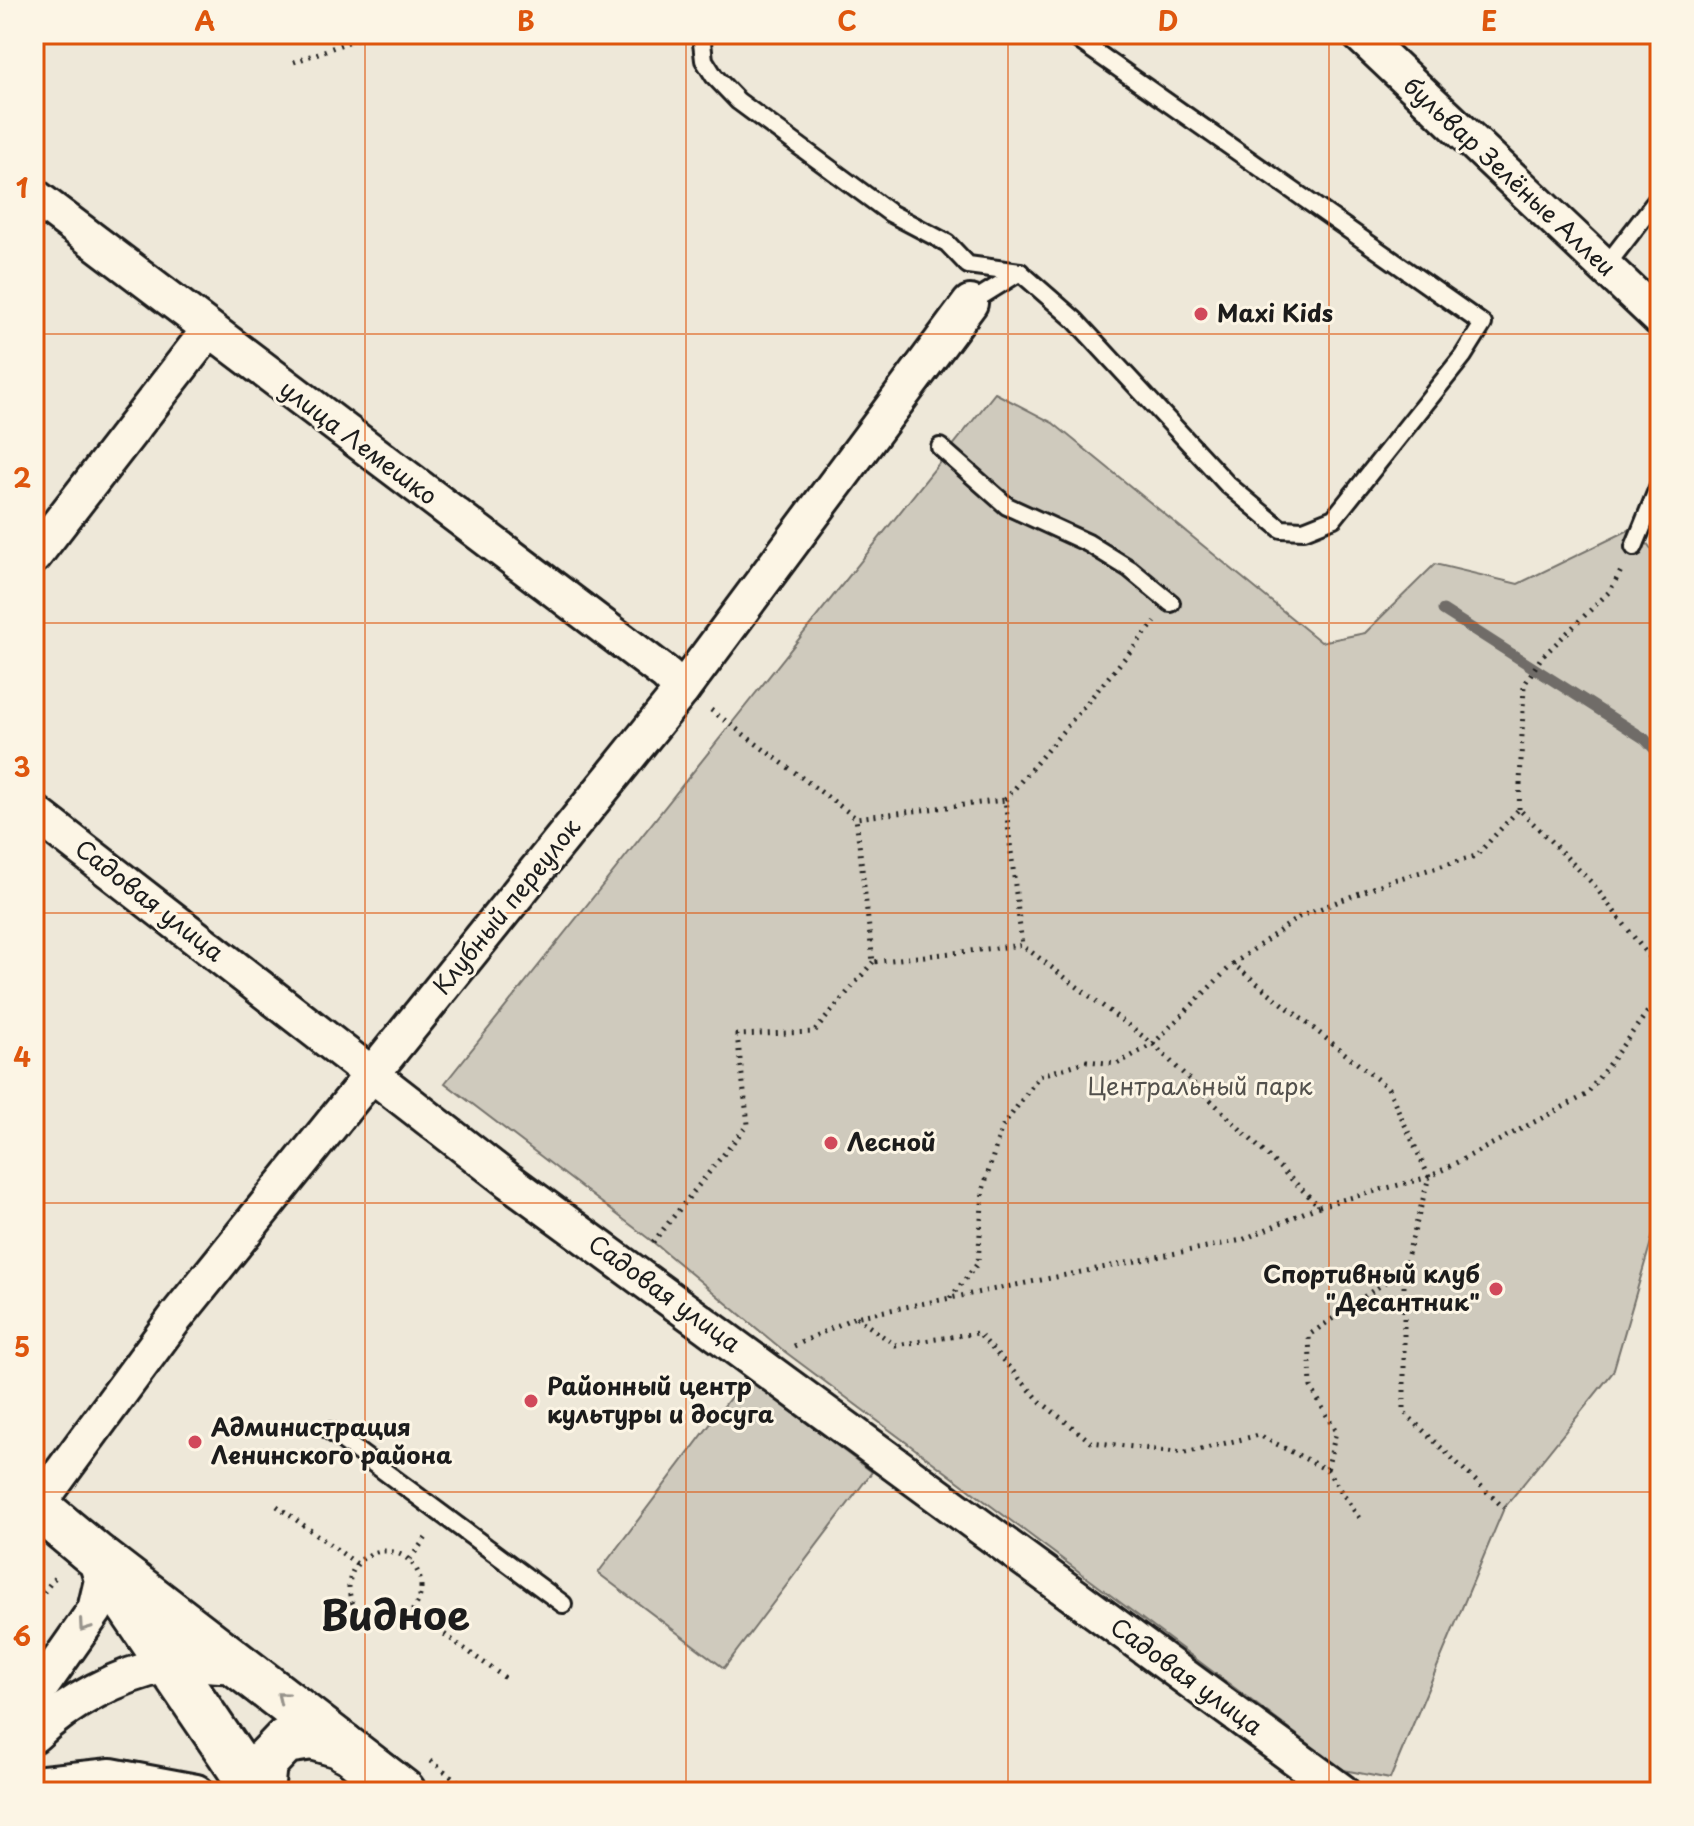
<svg xmlns="http://www.w3.org/2000/svg" width="1694" height="1826" font-family="'Playpen Sans',sans-serif">
<style>
.green{fill:#cfcabd;stroke:#76736c;stroke-width:2}
.lines{fill:none;stroke-linecap:round;stroke-linejoin:round}
.stream{stroke:#6f6c67;stroke-width:11}
.lane-casing{stroke:#1c1c1c;stroke-width:22}
.street-casing{stroke:#1c1c1c;stroke-width:40}
.secondary-casing{stroke:#1c1c1c;stroke-width:50}
.path{stroke:#1c1c1c;stroke-width:5;stroke-dasharray:2 6;stroke-linecap:butt}
.lane{stroke:#fcf5e5;stroke-width:16}
.street{stroke:#fcf5e5;stroke-width:34}
.secondary{stroke:#fcf5e5;stroke-width:44}
.oneway{stroke:#97938b}
.grid{fill:none;stroke:#de560d;stroke-width:2;stroke-opacity:0.55}
.poi-dot{fill:#d1495b;stroke:#fcf5e5;stroke-width:3}
.labels{text-anchor:middle;stroke-width:6;stroke-linejoin:round;paint-order:stroke}
.street-label{font-size:24px;fill:#1c1c1c;stroke:#fcf5e5}
.poi-label{font-size:24px;font-weight:bold;fill:#1c1c1c;stroke:#fcf5e5;text-anchor:start}
.park-label{font-size:24px;fill:#52504c;stroke:#fcf5e5}
.town-label{font-size:40px;font-weight:bold;fill:#1c1c1c;stroke:#fcf5e5}
.neatline{fill:none;stroke:#de560d;stroke-width:3}
.grid-label{font-size:26px;text-anchor:middle;font-weight:bold;fill:#de560d}
</style>
<rect width="100%" height="100%" fill="#eee8d9"/>
<filter id="ink" filterUnits="userSpaceOnUse"><feTurbulence type="fractalNoise" baseFrequency=".0125" numOctaves="2"/><feDisplacementMap in="SourceGraphic" scale="16" xChannelSelector="R" yChannelSelector="G"/><feConvolveMatrix kernelMatrix="1 2 1 2 8 2 1 2 1" color-interpolation-filters="sRGB"/></filter>
<g filter="url(#ink)">
<!-- green -->
<g class="green">
<path d="M995 393 1053 423 1321 642 1365 633 1435 564 1518 584 1635 527 1660 561V1211L1613 1372 1504 1508 1390 1779 1344 1770 784 1351 653 1242 445 1083Z"/>
<path d="M746 1377 872 1472 724 1668 598 1573Z"/>
</g>
<g class="lines">
<!-- stream -->
<path class="stream" d="M1443 610 1645 739 1660 755"/>
<!-- lane casing -->
<g class="lane-casing">
<g id="lane">
<path d="M701 34 704 60 714 76 738 101 890 213 947 243 968 265 1020 272 970 303"/>
<path d="M1605 267 1660 196"/>
<path d="M1020 272 1075 320 1228 485 1281 529 1304 530 1334 518 1463 356 1483 324 1070 34"/>
<path d="M940 447 1007 506 1088 543 1130 569 1171 603"/>
<path d="M1634 547 1660 483"/>
<path d="M330 1431 563 1604"/>
</g>
</g>
<!-- street casing -->
<g class="street-casing">
<g id="street">
<path d="M1359 34 1660 319"/>
<path d="M34 196 666 674 682 690"/>
<path d="M34 556 209 330"/>
<path d="M34 812 509 1181 1342 1792"/>
<path d="M37 1506 176 1317 682 690 970 303"/>
<path d="M34 1697 95 1610 102 1580 94 1554"/>
<path d="M34 1735C69 1701 118 1675 167 1665 190 1661 219 1666 242 1666"/>
<path d="M34 1784 111 1776 196 1792"/>
</g>
</g>
<!-- secondary casing -->
<g class="secondary-casing">
<g id="secondary">
<path d="M34 1504 94 1554 403 1792"/>
<path d="M113 1582 256 1792"/>
<path d="M261 1792 264 1763 285 1741 312 1737 343 1746 345 1749"/>
</g>
</g>
<!-- path -->
<g class="path">
<path d="M294 62 370 34"/>
<path d="M711 710 856 818"/>
<path d="M1005 800 1155 622"/>
<path d="M1519 809 1524 685 1541 658 1610 591 1623 567"/>
<path d="M1233 964 1299 917 1390 881 1476 856 1519 809 1593 884 1660 971"/>
<path d="M1319 1206 1429 1177 1586 1095 1660 995"/>
<path d="M653 1242 748 1124 737 1035 814 1032 873 962"/>
<path d="M1404 1270V1412L1504 1508"/>
<path d="M950 1298 978 1263 983 1190 1001 1129 1039 1076 1087 1061 1117 1064 1153 1044 1233 964 1388 1088 1429 1177 1404 1269 1309 1335 1311 1387 1336 1432 1327 1470"/>
<path d="M856 1317 895 1345 978 1333 1041 1402 1091 1442 1185 1453 1259 1435 1327 1470 1361 1521"/>
<path d="M794 1346 855 1317 1242 1240 1319 1206 1153 1044 1022 945 873 962 856 818 1005 800 1022 945"/>
<path d="M277 1506 357 1564"/>
<circle cx="385" cy="1587" r="36"/>
<path d="M410 1559 428 1535"/>
<path d="M34 1605 56 1576"/>
<path d="M412 1611 508 1680"/>
<path d="M431 1761 472 1792"/>
</g>
<!-- lane -->
<use href="#lane" class="lane"/>
<!-- street -->
<use href="#street" class="street"/>
<!-- secondary -->
<use href="#secondary" class="secondary"/>
</g>
<!-- one-way arrows -->
<defs><path id="oneway-chevron" d="M-2-3.5L2.5 0L-2 3.5" fill="none" stroke-width="1.6" stroke-linecap="round" stroke-linejoin="round" transform="scale(2)"/></defs>
<g class="oneway">
<use href="#oneway-chevron" transform="translate(84 1626) rotate(125)"/>
<use href="#oneway-chevron" transform="translate(282 1697) rotate(-141)"/>
</g>
</g>
<!-- grid -->
<path class="grid" d="M365 34V1792M686 34V1792M1008 34V1792M1329 34V1792M34 334H1660M34 623H1660M34 913H1660M34 1203H1660M34 1492H1660"/>
<!-- markers -->
<g class="poi-dot">
<circle cx="1201" cy="314" r="8"/>
<circle cx="831" cy="1143" r="8"/>
<circle cx="1496" cy="1289" r="8"/>
<circle cx="531" cy="1401" r="8"/>
<circle cx="195" cy="1442" r="8"/>
</g>
<g class="labels">
<!-- street labels -->
<g class="street-label">
<text transform="translate(1509 177) rotate(43)" y="8">бульвар Зелёные Аллеи</text>
<text transform="translate(358 443) rotate(37)" y="8">улица Лемешко</text>
<text transform="translate(149 901) rotate(38)" y="8">Садовая улица</text>
<text transform="translate(507 907) rotate(-51)" y="8">Клубный переулок</text>
<text transform="translate(664 1294) rotate(36)" y="8">Садовая улица</text>
<text transform="translate(1186 1677) rotate(36)" y="8">Садовая улица</text>
</g>
<!-- poi labels -->
<g class="poi-label">
<text x="1217" y="322">Maxi Kids</text>
<text x="847" y="1151">Лесной</text>
<text x="1480" y="1283" text-anchor="end">Спортивный клуб<tspan x="1480" dy="28">"Десантник"</tspan></text>
<text x="547" y="1395">Районный центр<tspan x="547" dy="28">культуры и досуга</tspan></text>
<text x="211" y="1436">Администрация<tspan x="211" dy="28">Ленинского района</tspan></text>
</g>
<!-- park labels -->
<g class="park-label">
<text x="1200" y="1095">Центральный парк</text>
</g>
<!-- town labels -->
<g class="town-label">
<text x="395" y="1630">Видное</text>
</g>
</g>
<!-- margin -->
<rect width="1694" height="1826" fill="none" stroke="#fcf5e5" stroke-width="88"/>
<rect x="44" y="44" width="1606" height="1738" class="neatline"/>
<g class="grid-label">
<text x="205" y="31">A</text>
<text x="526" y="31">B</text>
<text x="847" y="31">C</text>
<text x="1168" y="31">D</text>
<text x="1489" y="31">E</text>
<text x="22" y="198">1</text>
<text x="22" y="488">2</text>
<text x="22" y="777">3</text>
<text x="22" y="1067">4</text>
<text x="22" y="1357">5</text>
<text x="22" y="1646">6</text>
</g>
</svg>
